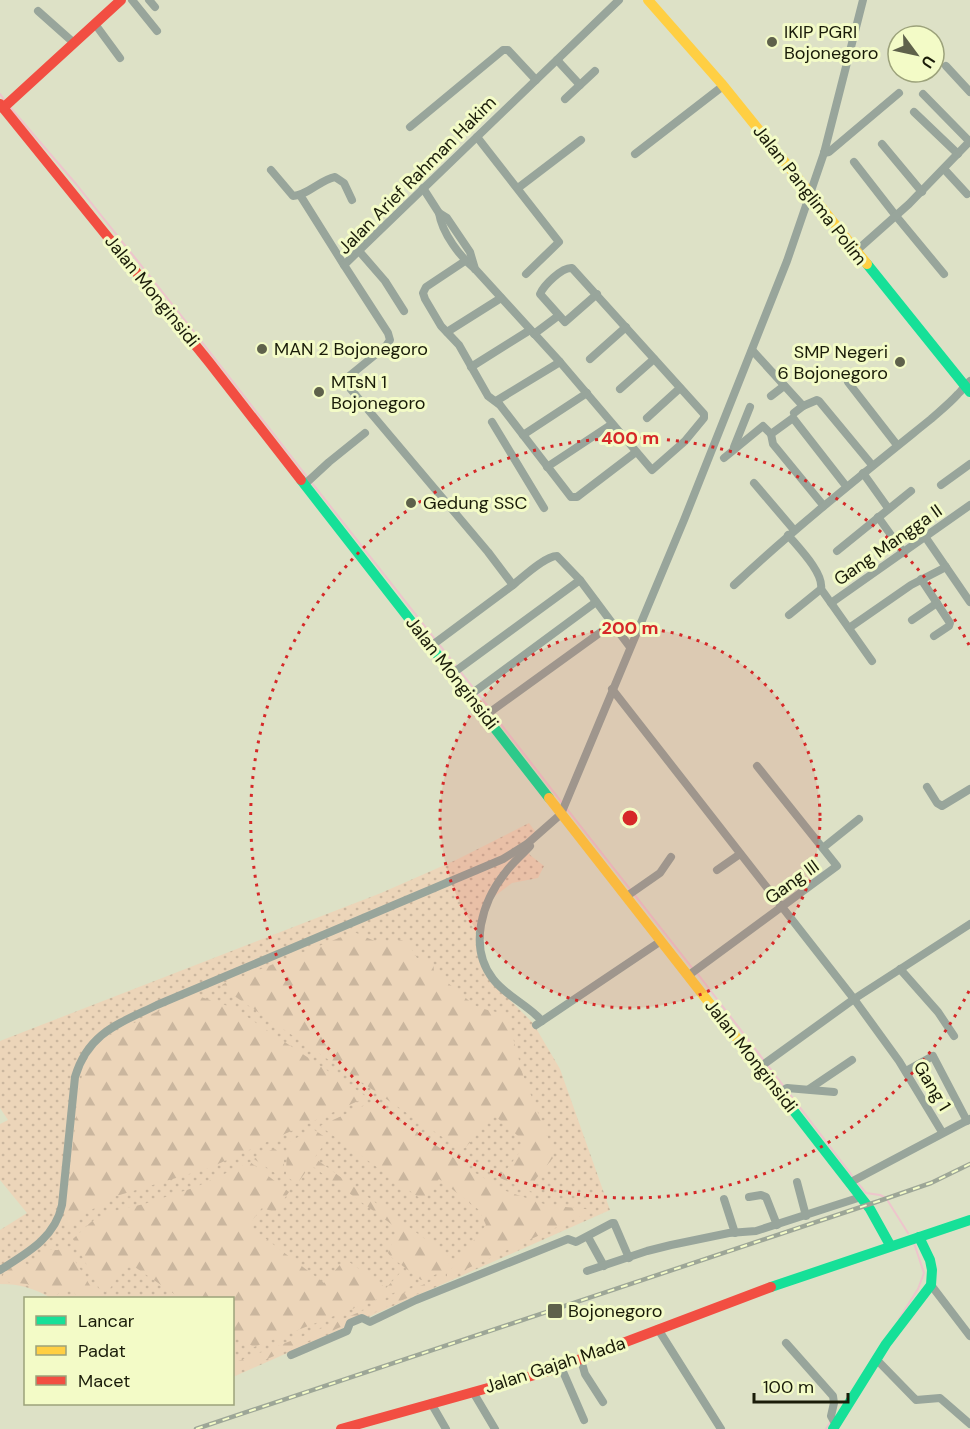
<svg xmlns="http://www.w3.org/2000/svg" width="970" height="1429" font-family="'DM Sans',sans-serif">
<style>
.grass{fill:url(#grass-dots)}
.forest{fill:url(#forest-firs)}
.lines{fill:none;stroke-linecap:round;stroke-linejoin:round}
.stream{stroke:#eec5cc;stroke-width:2}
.street{stroke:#98a59b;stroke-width:8}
.fast{stroke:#16e098;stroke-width:10}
.slow{stroke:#ffcf43;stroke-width:10}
.jam{stroke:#f24e42;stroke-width:10}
.rail-casing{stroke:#9da697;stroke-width:4.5}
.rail{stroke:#f3fbc7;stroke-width:2;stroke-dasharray:7;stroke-linecap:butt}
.ring{fill:none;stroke:#d62828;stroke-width:3;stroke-dasharray:3 6}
.poi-dot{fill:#5e614b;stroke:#f3fbc7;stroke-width:2}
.labels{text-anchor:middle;stroke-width:6;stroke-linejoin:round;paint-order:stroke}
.poi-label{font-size:18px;fill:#1a1c09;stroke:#f3fbc7;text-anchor:start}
.street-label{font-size:18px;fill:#1a1c09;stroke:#f3fbc7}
.centre{fill:#d62828;stroke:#f3fbc7;stroke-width:3}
.ring-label{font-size:18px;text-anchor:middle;font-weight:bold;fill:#d62828;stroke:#f3fbc7;stroke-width:6;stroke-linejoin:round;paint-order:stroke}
</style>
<defs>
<pattern id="grass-dots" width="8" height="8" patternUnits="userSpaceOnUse" patternTransform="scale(1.5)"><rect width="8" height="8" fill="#ecd5b9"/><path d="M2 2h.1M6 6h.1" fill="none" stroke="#cab69e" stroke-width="1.8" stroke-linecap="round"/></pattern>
<pattern id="forest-firs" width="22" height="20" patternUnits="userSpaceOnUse" patternTransform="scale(1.5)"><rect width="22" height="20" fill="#ecd5b9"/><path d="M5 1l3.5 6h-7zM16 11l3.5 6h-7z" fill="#cab69e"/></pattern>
</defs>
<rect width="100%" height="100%" fill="#dde1c6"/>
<!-- grass -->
<path class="grass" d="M529 823 537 834 526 844 530 855 544 866 538 878 512 883 483 905 478 932 494 984 533 1023 560 1069 610 1210 233 1377 232 1298H51C33 1288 20 1284 0 1284V1230L27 1213 0 1180V1124L8 1120 0 1108V1041L381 893 456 860Z"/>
<!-- forest -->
<g class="forest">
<path d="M354 932 377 942 401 940 408 943 417 958 429 959 433 962 434 971 474 1005C486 1012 498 1009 508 1019L523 1075 552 1148 553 1158 535 1180 537 1194 500 1178 522 1149 525 1142 494 1115 465 1148 460 1149 221 987 223 984Z"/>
<path d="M195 995 234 1008 367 1097 209 1168 113 1197 70 1223H66L64 1220 79 1093 84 1063 98 1044 108 1036 188 996Z"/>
<path d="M374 1101 472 1171 506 1191 547 1205 594 1210 447 1278V1274L486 1225 479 1210 439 1179 424 1199H421L320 1126Z"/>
<path d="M313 1129 328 1139 315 1157 316 1159 451 1258 452 1260 442 1272 421 1280 391 1257 388 1253 398 1229 312 1166H310L297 1184 286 1176 287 1143Z"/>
<path d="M273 1149 278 1150 284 1154V1173L281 1177 254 1159Z"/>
<path d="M250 1162 289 1192 275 1212 262 1208 250 1223 249 1226 324 1283 345 1259 386 1288 401 1272 414 1282V1285L254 1347 233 1335 232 1298H180L129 1263 126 1265 109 1290 106 1292 99 1288 73 1239 91 1222 106 1213 144 1204 196 1187Z"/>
<path d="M66 1246 91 1287 103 1298H80L75 1294 72 1284 55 1296 27 1284 0 1281 5 1271 21 1260 29 1266H31L48 1250H58Z"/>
<path d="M441 1277H444V1282L233 1374V1363L301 1337Z"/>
</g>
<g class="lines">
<!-- stream -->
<g class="stream">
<path d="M0 94 6 102"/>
<path d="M9 106 76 184 180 314 308 478"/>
<path d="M312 483 457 667"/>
<path d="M460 671 490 709"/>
<path d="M493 714 563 804"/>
<path d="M567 809 693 969"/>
<path d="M697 973 857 1182 866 1193 880 1195 886 1198 908 1233"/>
<path d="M899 1319 918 1289 924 1273 914 1243"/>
<path d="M826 1429 831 1421"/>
</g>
<!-- street -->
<g class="street">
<path d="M132 0 157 31"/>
<path d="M149 0 155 7"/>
<path d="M38 11 74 43"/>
<path d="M95 24 120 58"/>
<path d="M557 60 580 85"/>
<path d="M946 66 970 92"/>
<path d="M923 94 970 142"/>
<path d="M565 99 595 71"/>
<path d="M914 112 958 154"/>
<path d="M410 127 503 50H508L536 80"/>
<path d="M477 137 559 242 526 274"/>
<path d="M882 144 922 192"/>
<path d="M824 153 829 152 899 93"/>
<path d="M635 154 723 86"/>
<path d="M854 162 896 216 944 274"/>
<path d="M944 169 967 194"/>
<path d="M271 170 293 196C308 195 320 180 335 177L344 183 352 200"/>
<path d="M423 188 439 213 447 218 470 252 475 269"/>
<path d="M518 188 581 140"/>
<path d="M300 195 344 265"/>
<path d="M439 213C442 233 460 257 476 270L560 362 652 470 685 441 704 418V414L572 268C562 267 544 285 540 294L565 322 597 294"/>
<path d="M359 251 385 281 404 311"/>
<path d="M855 252 909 204 970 141"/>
<path d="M465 261 426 287 423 293 425 299 441 326 459 345 488 396 500 405 571 497H577L636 452"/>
<path d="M447 332 501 298"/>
<path d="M534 334 558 316"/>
<path d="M752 350 803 406 817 400 819 401 872 465"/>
<path d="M590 359 626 327"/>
<path d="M471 367 530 330"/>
<path d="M848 382 897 445"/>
<path d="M620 389 654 359"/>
<path d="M771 396 784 386"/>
<path d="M496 401 560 362"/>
<path d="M794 413 803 406"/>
<path d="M647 418 680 388"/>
<path d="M492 422 544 508"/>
<path d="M523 435 587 393"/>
<path d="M734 447 750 407"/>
<path d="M724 458 763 426 771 434"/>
<path d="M547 467 612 424"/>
<path d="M863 473 888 508"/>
<path d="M754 483 794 530"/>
<path d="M304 485 329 462 365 433"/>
<path d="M941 485 970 464"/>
<path d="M823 505 773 444 771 434 793 418 846 486"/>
<path d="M878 517 904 553"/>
<path d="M788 535C798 547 824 573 821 589L831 603 970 505"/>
<path d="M926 538 970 602"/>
<path d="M837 551 911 491"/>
<path d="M921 579 950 623 949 626 934 636"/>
<path d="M513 585C523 577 545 556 557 556L580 580 630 647"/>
<path d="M734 585C797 526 864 473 931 419 940 411 950 403 958 394 963 390 964 385 970 381"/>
<path d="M831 603 872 661"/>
<path d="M789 615 821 589"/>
<path d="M912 620 937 603"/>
<path d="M849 628 911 585 946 567"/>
<path d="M431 646 513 585 488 552 348 386V377L386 346 390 340 388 333 344 265 619 0"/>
<path d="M453 673 580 580"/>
<path d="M612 689 854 999 899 1061 942 1132"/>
<path d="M470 695 596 602"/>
<path d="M486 715 612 624"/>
<path d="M927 787 937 803 942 806 970 789"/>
<path d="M530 846C522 855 512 863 505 873 482 902 468 947 493 979 507 997 528 1005 542 1021"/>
<path d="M824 847 859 819"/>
<path d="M717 870 740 854"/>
<path d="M627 896 660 873 671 857"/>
<path d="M900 969 938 1012 954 1036"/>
<path d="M689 975 837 866 757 766"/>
<path d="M536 1025 661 941"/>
<path d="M760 1067 854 999 970 924"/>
<path d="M906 1071 933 1056 967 1121"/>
<path d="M809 1089 852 1060"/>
<path d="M780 1092 787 1088 834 1092"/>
<path d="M797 1182 806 1216"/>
<path d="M849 1183 970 1119"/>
<path d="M749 1197 761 1195 766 1197 777 1225"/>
<path d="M724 1199 735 1233"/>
<path d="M588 1237 604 1266"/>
<path d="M0 1270C27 1253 55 1238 62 1205L75 1077C88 1033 118 1024 157 1005L503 859 527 844 561 814 684 520 787 261 824 153 863 0"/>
<path d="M587 1271 647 1251 671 1245 729 1233 756 1231 861 1197"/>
<path d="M931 1285 970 1336"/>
<path d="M658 1329 721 1429"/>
<path d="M786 1343 833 1396 834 1403 831 1416 836 1425"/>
<path d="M291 1355 347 1331 350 1323 362 1318 370 1322 416 1300 568 1239 576 1242 612 1223H614L629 1258"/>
<path d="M876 1359 916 1400 940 1398 970 1424"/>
<path d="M581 1360 585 1374 603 1402"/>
<path d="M561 1367 584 1420"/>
<path d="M473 1392 495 1429"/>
<path d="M431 1403 446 1429"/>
</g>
<!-- fast -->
<g class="fast">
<path d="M867 264 970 392"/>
<path d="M301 480 549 798"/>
<path d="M786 1101 870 1209 890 1245"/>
<path d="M771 1287 970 1220"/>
<path d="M833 1429 886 1344 931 1285 932 1270 930 1260 919 1237"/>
</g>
<!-- slow -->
<g class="slow">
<path d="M648 0 721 83 867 264"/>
<path d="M549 798 786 1101"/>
</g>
<!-- jam -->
<g class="jam">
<path d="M0 104 209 362 301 480"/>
<path d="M3 108 121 0"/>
<path d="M341 1429 549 1371 771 1287"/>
</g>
<!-- rail casing -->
<g class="rail-casing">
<path id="rail" d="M196 1429 879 1201 931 1183 970 1164"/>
</g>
<!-- rail -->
<use href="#rail" class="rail"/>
</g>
<!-- distance rings -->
<circle cx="630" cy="818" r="190" fill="#d62828" fill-opacity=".12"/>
<g class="ring">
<circle cx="630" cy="818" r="190"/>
<path d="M969 991A380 380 0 1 1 969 645"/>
</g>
<!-- markers -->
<g class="poi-dot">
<circle cx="772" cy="42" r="6"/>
<circle cx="262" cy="349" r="6"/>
<circle cx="900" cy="362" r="6"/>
<circle cx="319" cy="392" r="6"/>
<circle cx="411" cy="503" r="6"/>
<rect x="547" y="1303" width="16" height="16" rx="3"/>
</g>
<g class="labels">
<!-- poi labels -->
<g class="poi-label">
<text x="784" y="38">IKIP PGRI<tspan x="784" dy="21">Bojonegoro</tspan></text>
<text x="274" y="355">MAN 2 Bojonegoro</text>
<text x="888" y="358" text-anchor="end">SMP Negeri<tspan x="888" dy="21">6 Bojonegoro</tspan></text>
<text x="331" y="388">MTsN 1<tspan x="331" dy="21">Bojonegoro</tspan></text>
<text x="423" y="509">Gedung SSC</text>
<text x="568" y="1317">Bojonegoro</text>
</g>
<!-- street labels -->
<g class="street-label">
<text transform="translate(417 175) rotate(-45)" y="6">Jalan Arief Rahman Hakim</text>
<text transform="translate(810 195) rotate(52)" y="6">Jalan Panglima Polim</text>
<text transform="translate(152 291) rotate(51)" y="6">Jalan Monginsidi</text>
<text transform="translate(888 545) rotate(-35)" y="6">Gang Mangga II</text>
<text transform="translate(452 673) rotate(52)" y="6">Jalan Monginsidi</text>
<text transform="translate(792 882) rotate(-36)" y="6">Gang III</text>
<text transform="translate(751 1056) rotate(52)" y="6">Jalan Monginsidi</text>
<text transform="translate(932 1086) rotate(59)" y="6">Gang 1</text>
<text transform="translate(555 1365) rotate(-18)" y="6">Jalan Gajah Mada</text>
</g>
</g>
<circle cx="630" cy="818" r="9" class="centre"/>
<g class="ring-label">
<text x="630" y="444">400 m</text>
<text x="630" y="634">200 m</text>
</g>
<!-- legend -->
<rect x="24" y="1297" width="210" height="108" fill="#f3fbc7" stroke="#9ca27b" stroke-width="1.5"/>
<rect x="36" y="1316" width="30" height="9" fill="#16e098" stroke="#9ca27b" stroke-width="1.5"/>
<text x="78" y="1327" font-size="18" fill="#1a1c09">Lancar</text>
<rect x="36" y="1346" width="30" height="9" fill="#ffcf43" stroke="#9ca27b" stroke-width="1.5"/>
<text x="78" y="1357" font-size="18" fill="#1a1c09">Padat</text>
<rect x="36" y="1376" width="30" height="9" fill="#f24e42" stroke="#9ca27b" stroke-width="1.5"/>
<text x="78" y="1387" font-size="18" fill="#1a1c09">Macet</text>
<!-- north arrow -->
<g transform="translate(916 54) rotate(123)"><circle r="28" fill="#f3fbc7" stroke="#9ca27b" stroke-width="1.5"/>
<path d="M0-4.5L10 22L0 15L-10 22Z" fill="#5e614b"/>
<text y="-9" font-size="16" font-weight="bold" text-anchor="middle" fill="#1a1c09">U</text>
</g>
<!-- scale -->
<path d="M754 1393v9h94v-9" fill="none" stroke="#1a1c09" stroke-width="3"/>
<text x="763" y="1393" font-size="18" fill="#1a1c09" stroke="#f3fbc7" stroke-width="4.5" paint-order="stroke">100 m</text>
</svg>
